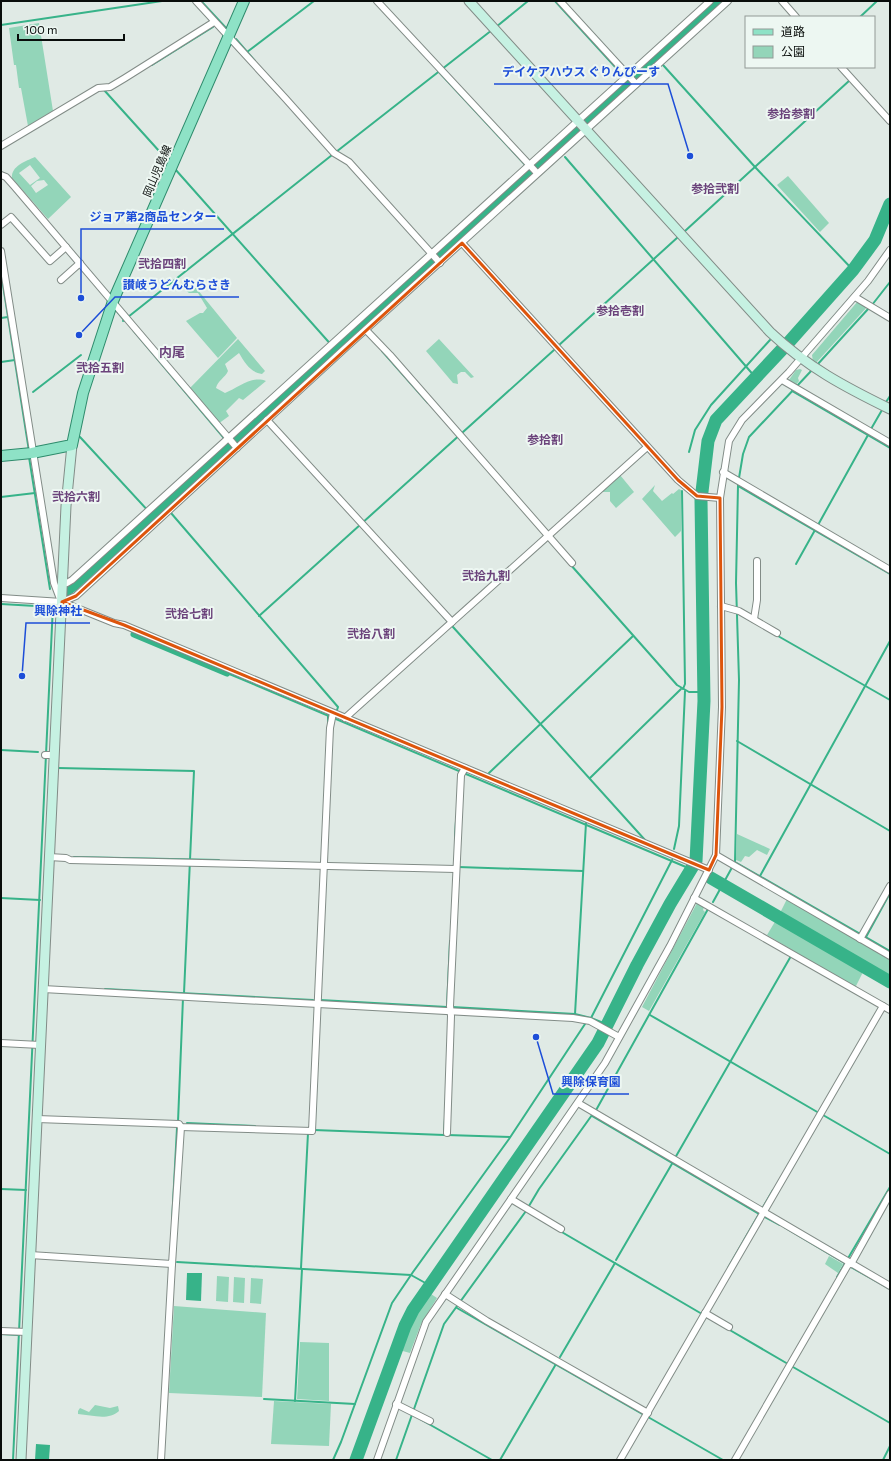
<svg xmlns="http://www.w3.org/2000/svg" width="891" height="1461" font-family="Commissioner,'Noto Sans JP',sans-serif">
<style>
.green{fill:#93d5b9;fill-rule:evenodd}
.water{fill:#37b389}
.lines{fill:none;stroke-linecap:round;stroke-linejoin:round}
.stream{stroke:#37b389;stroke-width:2}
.canal{stroke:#37b389;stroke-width:7}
.river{stroke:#37b389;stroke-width:13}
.street-casing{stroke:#828c87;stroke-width:8}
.secondary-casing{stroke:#828c87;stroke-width:11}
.primary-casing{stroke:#2e8b6c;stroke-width:12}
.street{stroke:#fff;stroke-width:6}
.secondary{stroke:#c6f1e2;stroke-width:9}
.primary{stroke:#8ee2c6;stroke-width:10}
.marked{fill:none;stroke:#dd550c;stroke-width:3;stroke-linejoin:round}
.labels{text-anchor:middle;stroke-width:4;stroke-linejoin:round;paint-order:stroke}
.street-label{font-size:11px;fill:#090d0b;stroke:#edf7f2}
.neighbourhood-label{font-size:12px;font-weight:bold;fill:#6b437b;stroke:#edf7f2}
.quarter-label{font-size:13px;font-weight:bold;fill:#6b437b;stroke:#edf7f2}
.leader{fill:none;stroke:#1d4ed8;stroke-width:1.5}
.callout-dot{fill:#1d4ed8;stroke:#edf7f2;stroke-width:1.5}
.callout-label{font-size:12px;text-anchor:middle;font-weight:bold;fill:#1d4ed8;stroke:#edf7f2;stroke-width:4;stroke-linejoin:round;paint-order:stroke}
</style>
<rect width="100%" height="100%" fill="#e0eae5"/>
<!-- green -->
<g class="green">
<path d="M39 23 53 111 28 126 21 88H19L16 65H14L9 28Z"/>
<path d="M35 157 71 197 48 219 12 178C11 166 26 161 35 157ZM30 165 40 178 30 185 19 173ZM44 180 48 185 36 193 31 186 37 181Z"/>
<path d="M788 176 829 223 820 232 777 185Z"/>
<path d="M510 191 513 194 458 243 452 244Z"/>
<path d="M188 278 237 338 218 358 186 321 200 313H203L207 308 198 293H189L179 285Z"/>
<path d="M858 301 868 306 815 364 813 362 812 355Z"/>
<path d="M238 339 265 371 262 374C250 372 245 363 239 353L225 364 228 371C225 378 218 380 216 388L225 393C238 388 252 375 266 381L243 400 239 398 226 411 229 416 218 424 189 389Z"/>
<path d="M439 339 474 377 471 378 465 372H461L457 375 458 384 453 383 426 351Z"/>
<path d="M800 369 802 370 798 378 799 381 795 386 790 382 789 380 796 370Z"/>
<path d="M280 400 283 403 249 434 246 432Z"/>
<path d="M620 475 634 492 616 508 610 501V492H602Z"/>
<path d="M655 485 653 491 662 501 672 493 673 494 679 489 681 490V531L675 537 642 499Z"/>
<path d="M737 834 770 849 767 855 757 850 749 857 745 856 741 862 736 860Z"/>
<path d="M787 899 890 960V978L780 913Z"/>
<path d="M697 903 704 907 703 910 705 912 649 1011 642 1007Z"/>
<path d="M776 920 864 970 855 988 767 935Z"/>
<path d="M829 1256 843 1264 838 1273 825 1264Z"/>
<path d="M217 1276 229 1277 228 1302 216 1301Z"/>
<path d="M234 1277 245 1278 244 1303 233 1302Z"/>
<path d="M251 1278 263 1279 261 1304 250 1303Z"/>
<path d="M428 1292 437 1298 421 1324 410 1353 399 1350 409 1323Z"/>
<path d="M174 1306 266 1313 262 1397 169 1393Z"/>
<path d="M300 1342 329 1343V1401L297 1399Z"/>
<path d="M274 1401 331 1404 329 1446 271 1444Z"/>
<path d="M95 1405 110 1408 118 1406 119 1411C108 1421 92 1415 78 1414V1411L80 1408 89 1412Z"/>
</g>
<!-- water -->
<g class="water">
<path d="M187 1273H202L201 1301 186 1300Z"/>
<path d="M36 1444 50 1445 49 1460H35Z"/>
</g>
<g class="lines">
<!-- stream -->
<g class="stream">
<path d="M201 1 227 29"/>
<path d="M555 1 628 81"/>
<path d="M860 17 877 1"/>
<path d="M1 25 162 1"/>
<path d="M496 27 528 1"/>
<path d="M236 39 255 61"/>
<path d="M247 52 314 1"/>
<path d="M655 56 656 57"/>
<path d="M152 65 213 27"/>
<path d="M663 65 755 167 853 270"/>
<path d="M438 71 530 170"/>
<path d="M104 90 169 162"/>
<path d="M556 146 557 147"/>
<path d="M336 152 492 30"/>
<path d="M565 157 756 378"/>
<path d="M175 169 334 348"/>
<path d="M685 231 850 80"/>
<path d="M458 236 459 237"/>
<path d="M1 272 29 451"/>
<path d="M872 305 890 282"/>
<path d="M115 309 125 321"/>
<path d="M1 318 8 317"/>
<path d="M123 321 332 155"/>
<path d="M359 326 360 327"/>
<path d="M133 330 229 444"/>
<path d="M558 346 678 237"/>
<path d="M382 351 428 403"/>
<path d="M1 362 15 360"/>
<path d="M817 365 869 308"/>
<path d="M792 391 890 448"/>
<path d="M33 392 81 355"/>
<path d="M886 402 890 396"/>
<path d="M260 416 261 417"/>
<path d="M871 429 882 410"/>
<path d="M80 437 151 514"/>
<path d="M689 452 695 430 711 405 770 340"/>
<path d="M29 457 50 589"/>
<path d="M739 478 743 454 749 437 812 370"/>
<path d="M738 486 890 574"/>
<path d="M682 491 685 684 683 689"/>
<path d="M698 492H701"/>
<path d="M1 497 35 493"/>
<path d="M162 504 164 506"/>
<path d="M171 513 338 707 337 710"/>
<path d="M818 525 868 435"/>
<path d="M570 564 677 685 689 692H704"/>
<path d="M796 564 815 530"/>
<path d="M1 604 53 607"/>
<path d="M259 616 554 350"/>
<path d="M444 617 645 840"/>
<path d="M778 636 890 700"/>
<path d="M227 673 693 870"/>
<path d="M328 726V715"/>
<path d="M737 741 890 831"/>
<path d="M1 750 38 752"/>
<path d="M58 768 194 771 184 993"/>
<path d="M489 773 633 636"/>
<path d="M590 778 681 689"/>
<path d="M455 836 456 821"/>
<path d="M674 849 679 826 685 691"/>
<path d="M74 857 219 860"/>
<path d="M735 862 890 951"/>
<path d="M458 867 583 871"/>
<path d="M760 876 890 641"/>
<path d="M1 898 40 900"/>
<path d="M713 902 735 862 739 680 736 583 738 485"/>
<path d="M866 937 890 893"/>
<path d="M105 989 313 1000"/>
<path d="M320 1000 447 1007 450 941"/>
<path d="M452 1007 575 1014 591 1018 606 1024"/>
<path d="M575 1014 586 823"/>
<path d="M650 1015 819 1113"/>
<path d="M591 1018 672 860"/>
<path d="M595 1112 708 909"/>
<path d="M823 1115 890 1154"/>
<path d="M592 1116 759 1214"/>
<path d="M178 1122 183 998"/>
<path d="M187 1123 255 1126"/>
<path d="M314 1130 444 1135 445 1118"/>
<path d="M447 1135 510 1137"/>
<path d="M675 1158 791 956"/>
<path d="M1 1189 26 1190"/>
<path d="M762 1209 773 1190"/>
<path d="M765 1217 780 1225"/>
<path d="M172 1222 177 1128"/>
<path d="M784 1227 846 1264"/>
<path d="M560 1231 702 1314"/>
<path d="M616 1260 673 1162"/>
<path d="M177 1262 411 1275 429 1285"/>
<path d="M849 1266 890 1289"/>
<path d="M301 1268 308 1133"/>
<path d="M728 1268 759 1214"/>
<path d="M837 1277 890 1187"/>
<path d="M457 1308 644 1415"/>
<path d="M728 1329 788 1364"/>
<path d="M1 1334 19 1335"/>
<path d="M560 1357 615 1263"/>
<path d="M793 1367 890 1423"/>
<path d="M264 1399 355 1404"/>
<path d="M295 1401 302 1269"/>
<path d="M648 1417 723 1460"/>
<path d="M420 1419 492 1460"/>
<path d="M13 1460 53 605"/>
<path d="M333 1460 341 1442 392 1303 413 1272 509 1139 585 1024"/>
<path d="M396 1460 444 1324 526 1211 539 1189 592 1115"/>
<path d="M500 1460 556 1364"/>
<path d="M883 1460 890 1446"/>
</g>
<!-- canal -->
<path class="canal" d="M134 634 227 673"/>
<!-- river -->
<g class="river">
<path d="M66 590 75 583 717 1"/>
<path d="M711 878 890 982"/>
<path d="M356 1460 405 1326 413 1310 598 1043 637 965 670 904 696 861 704 701 701 500 708 441 716 420 789 342 853 270 875 240 890 204"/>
</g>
<!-- street casing -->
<g class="street-casing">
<g id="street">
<path d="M196 1 285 98 334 153 349 162 440 263"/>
<path d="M377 1 537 173"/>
<path d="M560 1 636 84"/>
<path d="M782 1 796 17"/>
<path d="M841 67 890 121"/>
<path d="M1 146 98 88 110 87 125 78 214 22"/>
<path d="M1 175 6 177 14 186 237 448"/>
<path d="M1 225 11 217 50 261 66 247"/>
<path d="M462 243 678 480 697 496 720 498"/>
<path d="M1 251 54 583 60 599"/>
<path d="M61 280 80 263"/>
<path d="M855 297 890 318"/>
<path d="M366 330 390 355 572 563"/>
<path d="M782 380 890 443"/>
<path d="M267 420 452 622"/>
<path d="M723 472 890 570"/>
<path d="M67 583 72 580 710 1"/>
<path d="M1 598 62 602 114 623 124 625 709 870"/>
<path d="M62 602 76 596 342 351 728 1"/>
<path d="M721 606 739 611 777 633"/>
<path d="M754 619 757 600V561"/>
<path d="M345 718 646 448"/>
<path d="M45 755H54"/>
<path d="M716 855 890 956"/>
<path d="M49 857 66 858 70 860 456 869"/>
<path d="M694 898 890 1010"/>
<path d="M860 939 890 886"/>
<path d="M43 989 573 1018 590 1021 619 1037"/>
<path d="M1 1043 40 1045"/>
<path d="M578 1103 890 1286"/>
<path d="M37 1119 179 1124 181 1127 312 1131 330 728 333 713"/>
<path d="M447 1133 451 1016 450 1006 461 775 465 768"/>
<path d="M511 1199 561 1229"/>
<path d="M30 1255 172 1264 181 1127"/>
<path d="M851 1264 890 1194"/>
<path d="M445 1294 487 1321 648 1413"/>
<path d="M705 1313 729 1327"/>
<path d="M1 1331 27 1332"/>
<path d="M396 1404 430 1421"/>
<path d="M161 1460 172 1264"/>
<path d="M377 1460 426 1322 605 1063 670 946 716 855 722 707 720 498 729 441 742 420 789 372 868 281 890 250"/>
<path d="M620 1460 883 1006"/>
<path d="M735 1460 849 1263"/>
</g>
</g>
<!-- secondary casing -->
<g class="secondary-casing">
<g id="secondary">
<path d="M469 1 770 332C807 367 845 387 890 409"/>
<path d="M21 1460 66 506 72 445"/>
</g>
</g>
<!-- primary casing -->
<g class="primary-casing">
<path id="primary" d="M1 456 32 453 72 445 83 393 113 301 244 1"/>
</g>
<!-- street -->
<use href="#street" class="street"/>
<!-- secondary -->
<use href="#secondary" class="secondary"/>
<!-- primary -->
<use href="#primary" class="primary"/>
</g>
<!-- marked area -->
<path class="marked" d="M462 243 678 480 697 496 720 498 722 707 716 855 709 870 124 625 62 602 76 596Z"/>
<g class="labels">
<!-- street labels -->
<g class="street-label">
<text transform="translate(157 171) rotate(-67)" y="4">岡山児島線</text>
</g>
<!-- neighbourhood labels -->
<g class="neighbourhood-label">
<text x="791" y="118">参拾参割</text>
<text x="715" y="193">参拾弐割</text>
<text x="162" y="268">弐拾四割</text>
<text x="620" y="315">参拾壱割</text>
<text x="100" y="372">弐拾五割</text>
<text x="545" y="444">参拾割</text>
<text x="76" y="501">弐拾六割</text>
<text x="486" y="580">弐拾九割</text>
<text x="189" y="618">弐拾七割</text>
<text x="371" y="638">弐拾八割</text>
</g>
<!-- quarter labels -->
<g class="quarter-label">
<text x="172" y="357">内尾</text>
</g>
</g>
<!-- callouts -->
<path class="leader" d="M690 156L668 84H494M81 298L81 229H224M79 335L115 297H239M22 676L26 623H90M536 1037L553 1094H629"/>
<g class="callout-dot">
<circle cx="690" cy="156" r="4"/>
<circle cx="81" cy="298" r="4"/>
<circle cx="79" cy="335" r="4"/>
<circle cx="22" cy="676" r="4"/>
<circle cx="536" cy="1037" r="4"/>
</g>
<g class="callout-label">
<text x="581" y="76">デイケアハウス ぐりんぴーす</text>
<text x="153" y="221">ジョア第2商品センター</text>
<text x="177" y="289">讃岐うどんむらさき</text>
<text x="58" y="615">興除神社</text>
<text x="591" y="1086">興除保育園</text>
</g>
<!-- border -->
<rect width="891" height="1461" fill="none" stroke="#090d0b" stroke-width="4"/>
<!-- legend -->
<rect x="745" y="16" width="130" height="52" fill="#edf7f2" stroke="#929996"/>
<rect x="753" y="29" width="20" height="6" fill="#8ee2c6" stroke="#929996"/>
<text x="781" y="36" font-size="12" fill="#090d0b">道路</text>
<rect x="753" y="46" width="20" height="12" fill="#93d5b9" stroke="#929996"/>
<text x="781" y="56" font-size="12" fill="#090d0b">公園</text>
<!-- scale -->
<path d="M18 34v6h106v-6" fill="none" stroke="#090d0b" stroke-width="2"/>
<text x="24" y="34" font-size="12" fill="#090d0b" stroke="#edf7f2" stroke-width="3" paint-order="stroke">100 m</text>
</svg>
